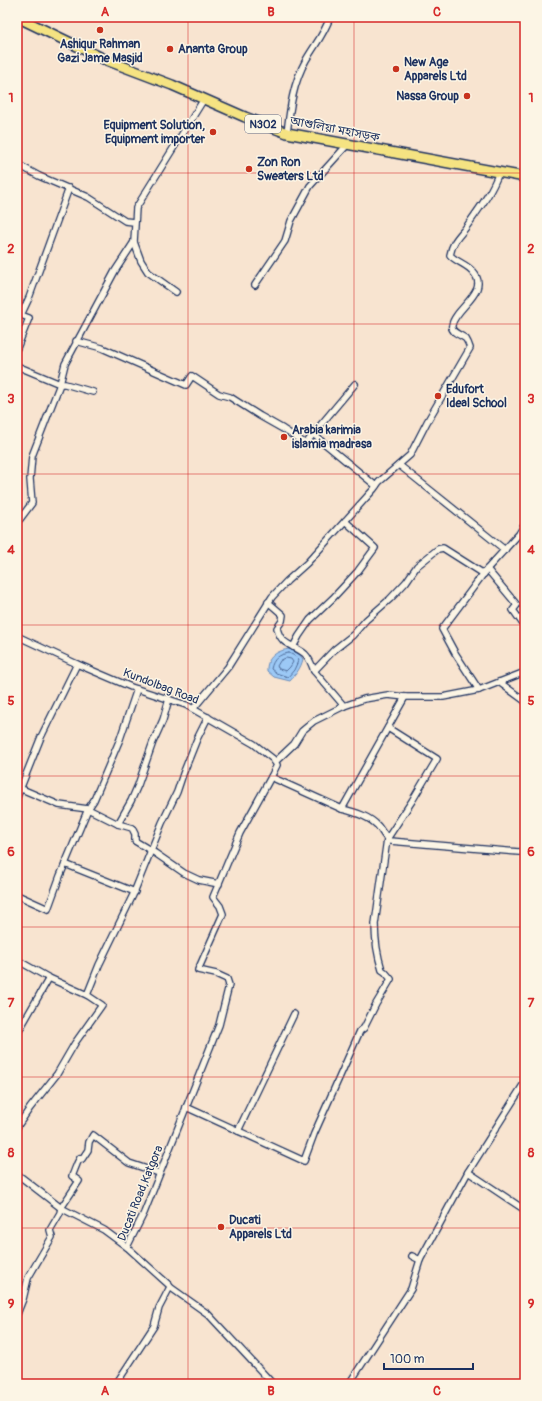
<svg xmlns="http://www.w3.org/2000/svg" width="542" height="1401" font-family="Pangolin,'Noto Sans Bengali',sans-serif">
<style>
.water{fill:#9cc9f6;stroke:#688bb9}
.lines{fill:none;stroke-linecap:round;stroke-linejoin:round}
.shore{stroke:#4f6d9b;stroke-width:1}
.minor-casing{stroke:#1b2f5e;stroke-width:8}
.trunk-casing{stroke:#1b2f5e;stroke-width:12}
.minor{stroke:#fcf5e5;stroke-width:5.5}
.trunk{stroke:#f5e382;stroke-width:9}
.grid{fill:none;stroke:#d62828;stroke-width:1;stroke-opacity:0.55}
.poi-dot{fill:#c8321e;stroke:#fcf5e5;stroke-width:1.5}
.labels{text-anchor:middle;stroke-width:3;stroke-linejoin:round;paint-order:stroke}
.shield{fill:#fcf5e5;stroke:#5e6a86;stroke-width:1}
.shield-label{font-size:11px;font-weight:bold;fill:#1b2f5e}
.poi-label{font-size:12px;font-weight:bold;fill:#1b2f5e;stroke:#fcf5e5;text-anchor:start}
.street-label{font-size:12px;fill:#1b2f5e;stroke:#fcf5e5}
.neatline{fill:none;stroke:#d62828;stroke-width:1.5}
.grid-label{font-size:13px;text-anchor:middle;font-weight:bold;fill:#d62828}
</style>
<rect width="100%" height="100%" fill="#f8e4d0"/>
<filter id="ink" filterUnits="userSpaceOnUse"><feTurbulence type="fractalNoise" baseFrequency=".025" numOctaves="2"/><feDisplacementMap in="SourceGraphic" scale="8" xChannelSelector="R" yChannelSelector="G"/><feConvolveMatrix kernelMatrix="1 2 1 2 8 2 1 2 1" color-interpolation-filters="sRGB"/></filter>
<g filter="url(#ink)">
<!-- water -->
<path class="water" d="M290 649 299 654 303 659C301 668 296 674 290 681L274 677 267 671C266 657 278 650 290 649Z"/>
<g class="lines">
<!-- shore -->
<g class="shore">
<path d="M289 653 293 655 299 659 294 670 288 677 276 673 271 669C273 659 279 654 289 653Z"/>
<path d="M286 658 291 659 293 662 290 667 286 671 279 669 277 666 280 661Z"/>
</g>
<!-- minor casing -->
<g class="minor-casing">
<g id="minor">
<path d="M287 133C290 108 293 83 306 60 314 46 325 33 330 17"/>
<path d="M17 164 39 176 88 197 125 221 134 222"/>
<path d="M134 242 141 261 148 272 176 292"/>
<path d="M255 285 285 241 291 221 310 186 348 144"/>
<path d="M76 341 102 348 186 385 192 376 219 394 230 397 260 416 283 429 306 444 313 434"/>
<path d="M17 348 29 318 21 315 29 298 69 188"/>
<path d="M17 366 60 384H65L93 392"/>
<path d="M355 384 313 434 376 486"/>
<path d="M399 465 505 550"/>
<path d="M17 520 20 519 32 503 30 479 32 456 60 384 65 364 115 271 134 242 136 208 204 99"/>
<path d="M487 569 517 605 513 610 525 627"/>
<path d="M268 602 283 615 282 621 277 628C281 646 293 644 305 654 309 658 312 665 314 671"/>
<path d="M17 636 77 664 131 687 186 705 254 744 273 759 277 765 271 777"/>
<path d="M293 647 299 636 310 620 333 598 358 571 375 548 345 521"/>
<path d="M499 682 525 701"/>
<path d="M479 690 455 653 442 629 487 569 519 534 525 524"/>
<path d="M344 706 314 671 334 650 353 635 366 620 390 599 406 582 417 566 438 549 443 548 484 574"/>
<path d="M193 709 228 667 272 597 287 581 307 563 374 489 379 482 410 455 427 422 470 348C469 345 468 342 466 339 462 335 450 333 452 325 455 308 491 291 473 272 467 264 456 262 450 255 453 240 459 237 467 226 479 209 492 192 499 172"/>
<path d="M275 762 294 744 302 731 314 721 344 706 364 699 388 695 405 697"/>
<path d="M17 787 59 805 88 809 118 824 132 828 135 834V841L155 853 184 873 199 880 219 884"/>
<path d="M17 797 41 737 77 664"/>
<path d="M342 809C355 812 369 816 378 826 383 832 384 837 390 841L519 852 525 851"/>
<path d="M118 824 131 801 138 785 153 742 163 720 169 699"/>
<path d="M65 864 135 892"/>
<path d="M17 895 48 909 60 876 88 809 94 800 120 739 137 689"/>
<path d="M17 960 49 978 87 995"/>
<path d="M17 1034 49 978"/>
<path d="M186 1107 304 1161 314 1134 360 1031 364 1028 376 1004 391 979 385 972 382 970C377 954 375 940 375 924L387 839 412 801 437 759 388 728"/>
<path d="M17 1127 30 1108 57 1074 75 1043 102 1005 87 995 99 965 133 895 162 823 177 792 183 774 197 739 208 717"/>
<path d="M238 1131 294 1014"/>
<path d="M468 1172 525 1210"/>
<path d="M17 1174 61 1208 104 1230 127 1247"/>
<path d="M412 1256 420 1260 468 1172 525 1082"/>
<path d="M17 1314 23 1299 28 1278 52 1237 50 1230 60 1213 61 1208 79 1181 72 1176C75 1170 76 1164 80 1158L82 1159 88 1150 89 1142 93 1135 129 1163 159 1173"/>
<path d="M116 1384 154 1326 159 1308 170 1287"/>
<path d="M273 1384 208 1314 170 1287 169 1285 127 1247 144 1213 219 1025 229 985 227 979 216 974 198 970 223 914 220 906 213 897 240 833 271 777 342 809 405 697H443L479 690 525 672"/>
<path d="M349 1384 411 1289 420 1260"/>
</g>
</g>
<!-- trunk casing -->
<g class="trunk-casing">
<path id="trunk" d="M17 17 106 60 172 85 245 117 287 133 525 177"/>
</g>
<!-- minor -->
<use href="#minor" class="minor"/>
<!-- trunk -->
<use href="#trunk" class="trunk"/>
</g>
</g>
<!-- grid -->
<path class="grid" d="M188 17V1384M354 17V1384M17 173H525M17 324H525M17 474H525M17 625H525M17 776H525M17 927H525M17 1077H525M17 1228H525"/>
<!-- markers -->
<g class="poi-dot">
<circle cx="100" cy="30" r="4"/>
<circle cx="170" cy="49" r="4"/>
<circle cx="396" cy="69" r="4"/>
<circle cx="467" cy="96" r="4"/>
<circle cx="213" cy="132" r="4"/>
<circle cx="249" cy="169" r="4"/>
<circle cx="438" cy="396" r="4"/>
<circle cx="284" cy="437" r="4"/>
<circle cx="221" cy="1227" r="4"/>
</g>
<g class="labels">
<!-- shield labels -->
<rect class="shield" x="245" y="115" width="36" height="18" rx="3"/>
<g class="shield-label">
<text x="263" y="128">N302</text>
</g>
<!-- poi labels -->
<g class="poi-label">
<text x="100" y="48" text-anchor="middle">Ashiqur Rahman<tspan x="100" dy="14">Gazi Jame Masjid</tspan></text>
<text x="178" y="53">Ananta Group</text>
<text x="404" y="66">New Age<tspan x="404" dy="14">Apparels Ltd</tspan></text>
<text x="459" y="100" text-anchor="end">Nassa Group</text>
<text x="205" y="129" text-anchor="end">Equipment Solution,<tspan x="205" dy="14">Equipment importer</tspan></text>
<text x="257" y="166">Zon Ron<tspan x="257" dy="14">Sweaters Ltd</tspan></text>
<text x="446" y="393">Edufort<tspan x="446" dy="14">Ideal School</tspan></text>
<text x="292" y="434">Arabia karimia<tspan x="292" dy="14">islamia madrasa</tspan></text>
<text x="229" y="1224">Ducati<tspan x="229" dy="14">Apparels Ltd</tspan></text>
</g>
<!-- street labels -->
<g class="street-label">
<text transform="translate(335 129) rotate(11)" y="4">আশুলিয়া মহাসড়ক</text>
<text transform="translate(161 686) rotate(21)" y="4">Kundolbag Road</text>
<text transform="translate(140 1193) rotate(-68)" y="4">Ducati Road,Katgora</text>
</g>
</g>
<!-- margin -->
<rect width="542" height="1401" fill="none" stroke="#fcf5e5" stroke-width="44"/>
<!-- scale -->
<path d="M384 1363v6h89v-6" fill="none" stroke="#1b2f5e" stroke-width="2"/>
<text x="390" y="1363" font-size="12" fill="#1b2f5e" stroke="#fcf5e5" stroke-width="3" paint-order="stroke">100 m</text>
<rect x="22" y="22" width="498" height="1357" class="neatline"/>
<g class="grid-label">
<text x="105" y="16">A</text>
<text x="271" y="16">B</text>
<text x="437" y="16">C</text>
<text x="11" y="102">1</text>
<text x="531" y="102">1</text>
<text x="11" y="253">2</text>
<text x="531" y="253">2</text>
<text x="11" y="403">3</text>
<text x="531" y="403">3</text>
<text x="11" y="554">4</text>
<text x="531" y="554">4</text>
<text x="11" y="705">5</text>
<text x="531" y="705">5</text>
<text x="11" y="856">6</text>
<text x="531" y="856">6</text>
<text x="11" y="1007">7</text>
<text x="531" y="1007">7</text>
<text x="11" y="1157">8</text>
<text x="531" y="1157">8</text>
<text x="11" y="1308">9</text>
<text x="531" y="1308">9</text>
<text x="105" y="1395">A</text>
<text x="271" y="1395">B</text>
<text x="437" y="1395">C</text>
</g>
</svg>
